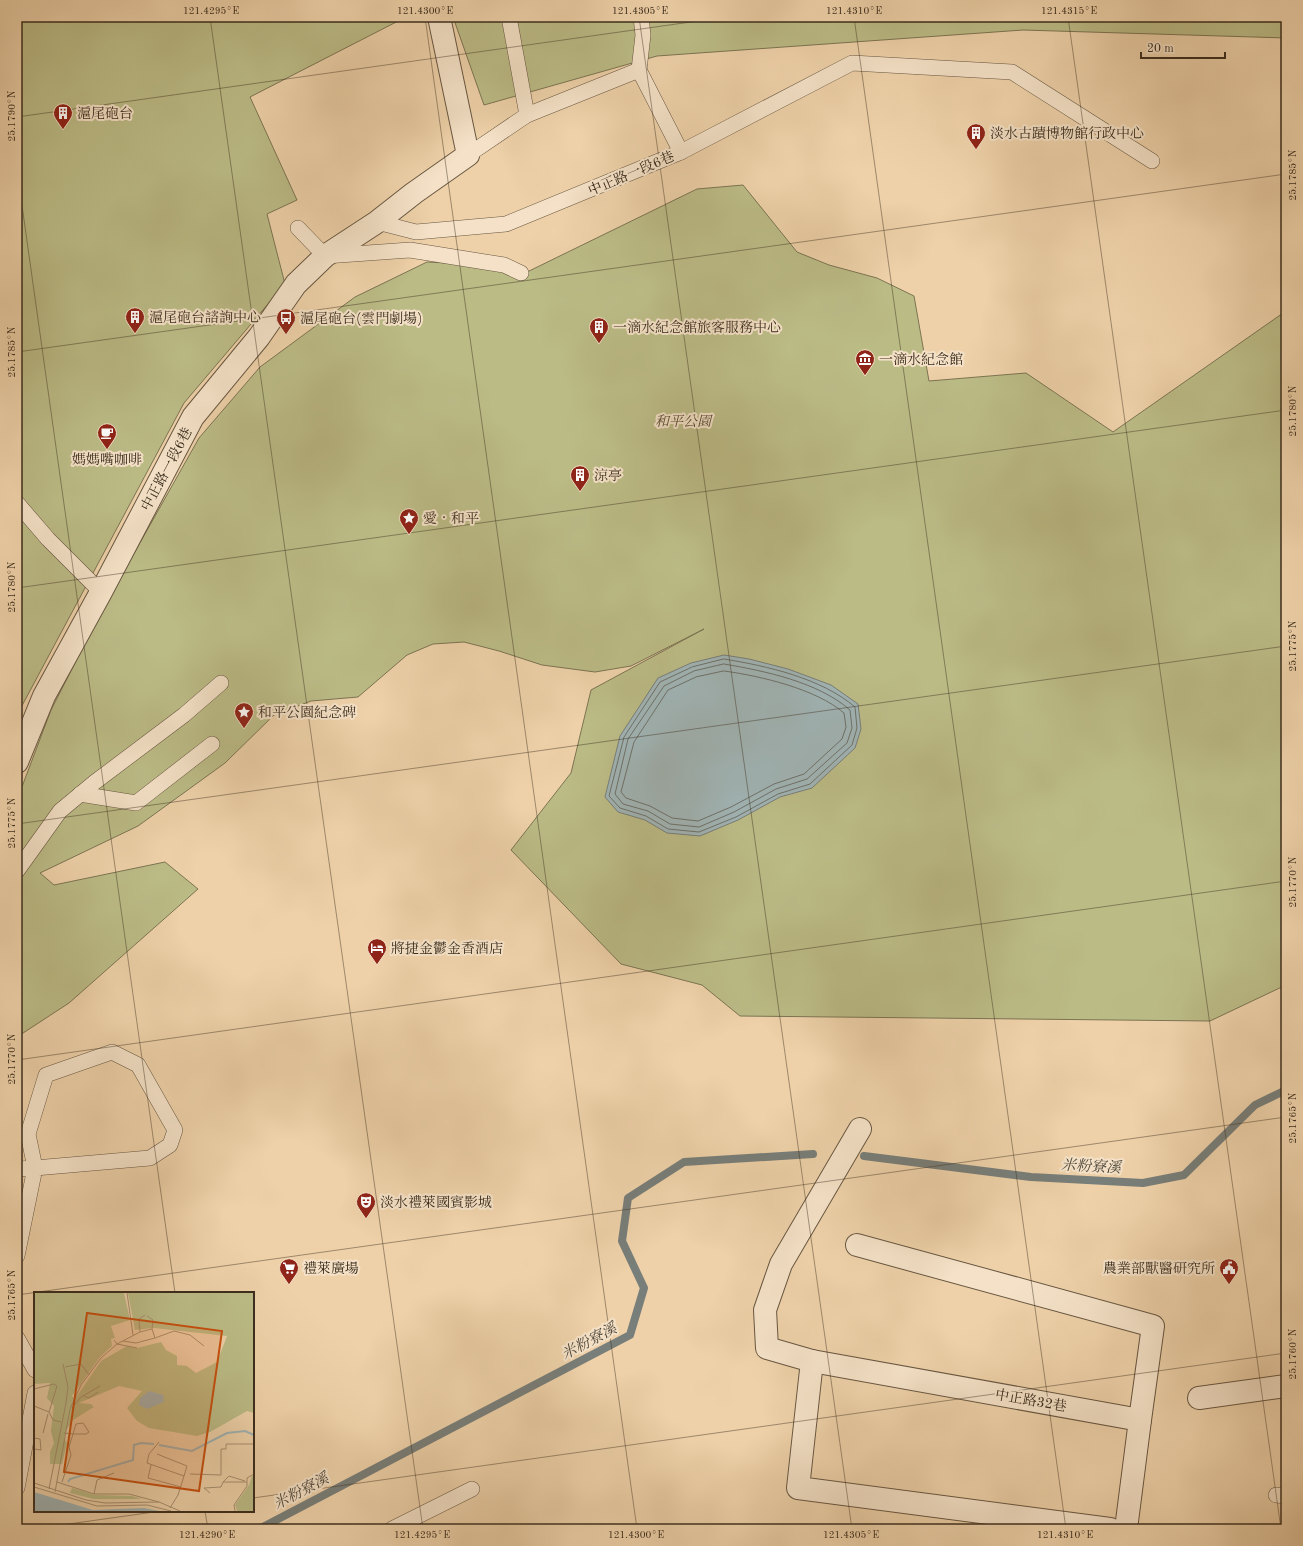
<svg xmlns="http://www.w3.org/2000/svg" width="1303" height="1546" font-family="'Old Standard TT','Noto Serif TC',serif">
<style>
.green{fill:#bbbb86;stroke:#7c7452}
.water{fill:#a0b4b5;stroke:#787e79}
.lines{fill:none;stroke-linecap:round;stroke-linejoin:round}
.shore{stroke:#6e716a;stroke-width:1}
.stream{stroke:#787e79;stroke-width:8}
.service-casing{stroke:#685741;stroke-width:16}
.minor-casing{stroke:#685741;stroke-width:24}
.service{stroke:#f4e1c7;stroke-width:15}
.minor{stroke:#f4e1c7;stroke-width:22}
.ticks{fill:none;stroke:#3c2e1e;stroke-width:1;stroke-opacity:0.45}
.labels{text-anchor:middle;stroke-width:4;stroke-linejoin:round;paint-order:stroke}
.poi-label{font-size:14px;fill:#3c2e1e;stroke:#f4e1c7;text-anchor:start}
.street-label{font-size:14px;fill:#3c2e1e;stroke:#f4e1c7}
.park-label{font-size:14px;font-style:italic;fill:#554a33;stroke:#f4e1c7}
.water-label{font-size:15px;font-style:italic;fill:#50493c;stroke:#f4e1c7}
.inset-river{fill:none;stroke:#a0b4b5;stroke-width:2}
.inset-road{fill:none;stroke:#a79071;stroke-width:1}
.view{fill:#c65010;fill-opacity:0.15;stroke:#c65010;stroke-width:2}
.inset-edge{fill:none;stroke:#3c2e1e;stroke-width:2}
.neatline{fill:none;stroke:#3c2e1e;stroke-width:1.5}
.ticks-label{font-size:10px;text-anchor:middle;fill:#3c2e1e}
</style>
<rect width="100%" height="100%" fill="#eed1a9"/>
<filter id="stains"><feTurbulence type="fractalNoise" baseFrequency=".005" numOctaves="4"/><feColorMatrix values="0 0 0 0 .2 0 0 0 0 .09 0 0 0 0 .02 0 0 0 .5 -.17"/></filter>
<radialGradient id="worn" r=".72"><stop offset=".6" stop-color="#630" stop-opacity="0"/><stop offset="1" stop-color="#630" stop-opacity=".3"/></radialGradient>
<!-- green -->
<g class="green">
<path d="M17 17H406L250 97 297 200 267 214 285 284 184 403 17 715Z"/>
<path d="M453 17H1286V38L1023 30 657 56 484 105Z"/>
<path d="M743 185 797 252 829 265 877 278 914 296 929 381 1026 373 1113 432 1286 311V985L1210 1021 740 1016 702 985 621 964 511 850 571 773 591 690 704 629 631 666 595 672 542 665 499 651 464 642 433 644 407 655 358 697 311 701 274 715 225 763 138 826 40 873 54 885 165 862 198 889 69 1003 17 1037V800L51 710 101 612 199 438 260 367 355 297 427 262 468 264 525 273 697 189Z"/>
</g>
<!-- water -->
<path class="water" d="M724 655 749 659 788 669 831 685 858 704 861 729 855 748 812 788 780 797 738 820 700 836 667 833 645 820 618 812 605 797 620 736 658 678 691 663Z"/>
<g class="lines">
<!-- shore -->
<g class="shore">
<path d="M724 659C767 666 821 678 855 707L857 728 852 745 810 784 778 794 736 817 699 832 668 829 646 816 620 808 609 796 624 737 660 682 692 667Z"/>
<path d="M724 664C765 671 818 682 850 710L852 728 847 743 807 779 776 789 734 812 699 827 670 824 648 811 623 804 615 794 628 739 664 686 694 671Z"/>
<path d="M724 671C761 676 816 689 844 713L846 727 842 739 804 774 774 784 731 807 698 821 672 818 650 806 626 798 621 792 634 742 668 690 696 677Z"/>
</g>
<!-- stream -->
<g class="stream">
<path d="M864 1156 1031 1177 1143 1183 1184 1175 1255 1105 1286 1090"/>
<path d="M259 1529 630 1335 644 1288 622 1241 628 1198 684 1162 813 1154"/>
</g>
<!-- service casing -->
<g class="service-casing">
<g id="service">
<path d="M509 17 527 115"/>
<path d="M639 70 643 35 641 17"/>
<path d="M681 152 852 63 1012 72 1152 161"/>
<path d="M377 222 416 232 506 224 681 152 639 70 527 115 468 155"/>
<path d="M298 228 325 256 410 250 504 265 521 273"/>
<path d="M17 503 48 539 101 592"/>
<path d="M80 794 136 803 212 744"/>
<path d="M17 871 60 811 95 782 184 715 221 683"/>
<path d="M17 1169 35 1168 150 1158 170 1145 175 1130 138 1065 112 1052 46 1075 28 1134 35 1168 17 1256"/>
<path d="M17 1338 35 1370"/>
<path d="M17 1488 35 1393"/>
<path d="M1276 1495 1286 1496"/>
<path d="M392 1529 472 1489"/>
</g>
</g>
<!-- minor casing -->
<g class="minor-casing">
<g id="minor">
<path d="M17 762 44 696 101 592 193 417 259 337 296 284 325 256 377 222 414 193 468 155 439 17"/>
<path d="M860 1129 781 1264 765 1310 767 1348 812 1361 1140 1420 1126 1529"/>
<path d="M857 1245 1153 1326 1140 1420"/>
<path d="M812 1361 798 1488 1110 1529"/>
<path d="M1199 1398 1286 1386"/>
</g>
</g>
<!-- service -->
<use href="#service" class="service"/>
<!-- minor -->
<use href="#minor" class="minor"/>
</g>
<!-- ticks -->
<path class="ticks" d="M210 17 423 1529M425 17 637 1529M639 17 852 1529M854 17 1066 1529M1068 17 1281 1529M1283 17 1286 40M17 117 726 17M17 170 175 1293M17 352 1286 174M17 588 1286 410M17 824 1286 646M17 1060 1286 881M17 1295 1286 1117M253 1498 1286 1353M205 1511 208 1529M33 1529 161 1511"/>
<!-- icons -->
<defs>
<g id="building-pin" transform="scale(1)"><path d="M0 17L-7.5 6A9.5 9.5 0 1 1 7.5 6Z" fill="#8f2418" stroke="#f4e1c7"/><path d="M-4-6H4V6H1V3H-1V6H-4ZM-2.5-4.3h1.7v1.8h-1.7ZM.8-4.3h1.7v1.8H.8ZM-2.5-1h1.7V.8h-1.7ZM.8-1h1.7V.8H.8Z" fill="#fff"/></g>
<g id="bus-pin" transform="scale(1)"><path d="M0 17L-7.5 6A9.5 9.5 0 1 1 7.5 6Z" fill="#8f2418" stroke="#f4e1c7"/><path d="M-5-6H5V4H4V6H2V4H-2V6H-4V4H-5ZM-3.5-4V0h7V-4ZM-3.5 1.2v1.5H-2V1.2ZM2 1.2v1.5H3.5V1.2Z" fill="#fff"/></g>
<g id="museum-pin" transform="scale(1)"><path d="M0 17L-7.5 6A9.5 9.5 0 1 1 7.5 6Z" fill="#8f2418" stroke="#f4e1c7"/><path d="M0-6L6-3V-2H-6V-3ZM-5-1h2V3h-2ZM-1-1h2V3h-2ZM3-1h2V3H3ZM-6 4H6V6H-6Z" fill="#fff"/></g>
<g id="cafe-pin" transform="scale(1)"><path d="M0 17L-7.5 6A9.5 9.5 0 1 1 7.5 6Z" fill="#8f2418" stroke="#f4e1c7"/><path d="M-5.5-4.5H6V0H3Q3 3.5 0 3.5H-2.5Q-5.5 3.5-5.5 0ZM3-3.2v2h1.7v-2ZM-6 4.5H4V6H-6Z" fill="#fff"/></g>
<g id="sight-pin" transform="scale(1)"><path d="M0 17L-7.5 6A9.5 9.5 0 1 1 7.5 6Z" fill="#8f2418" stroke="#f4e1c7"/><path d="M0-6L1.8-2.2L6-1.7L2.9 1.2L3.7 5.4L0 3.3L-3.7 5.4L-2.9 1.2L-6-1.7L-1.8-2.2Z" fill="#fff"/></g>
<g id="hotel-pin" transform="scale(1)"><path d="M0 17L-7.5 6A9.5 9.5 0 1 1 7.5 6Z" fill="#8f2418" stroke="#f4e1c7"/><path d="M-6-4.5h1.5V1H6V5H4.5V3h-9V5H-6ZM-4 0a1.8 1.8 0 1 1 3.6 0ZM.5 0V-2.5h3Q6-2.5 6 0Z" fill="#fff"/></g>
<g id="theatre-pin" transform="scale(1)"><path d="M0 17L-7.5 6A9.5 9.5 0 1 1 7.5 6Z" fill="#8f2418" stroke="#f4e1c7"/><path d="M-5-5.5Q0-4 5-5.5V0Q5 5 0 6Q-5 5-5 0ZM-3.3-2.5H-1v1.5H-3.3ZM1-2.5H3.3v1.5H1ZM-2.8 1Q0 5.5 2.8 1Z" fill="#fff"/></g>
<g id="supermarket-pin" transform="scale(1)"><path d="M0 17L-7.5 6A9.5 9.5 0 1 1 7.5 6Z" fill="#8f2418" stroke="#f4e1c7"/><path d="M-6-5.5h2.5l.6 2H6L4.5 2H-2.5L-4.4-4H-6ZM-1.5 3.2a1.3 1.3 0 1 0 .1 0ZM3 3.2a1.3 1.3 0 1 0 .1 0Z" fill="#fff"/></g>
<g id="civic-pin" transform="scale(1)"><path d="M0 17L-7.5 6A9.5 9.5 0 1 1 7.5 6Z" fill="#8f2418" stroke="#f4e1c7"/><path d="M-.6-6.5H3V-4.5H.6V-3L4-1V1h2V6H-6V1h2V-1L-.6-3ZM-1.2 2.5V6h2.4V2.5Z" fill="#fff"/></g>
</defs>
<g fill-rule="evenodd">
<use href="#building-pin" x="63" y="113"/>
<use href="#building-pin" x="976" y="133"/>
<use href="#building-pin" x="135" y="317"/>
<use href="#bus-pin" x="286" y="318"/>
<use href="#building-pin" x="599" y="327"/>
<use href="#museum-pin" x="865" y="359"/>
<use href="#cafe-pin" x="107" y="433"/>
<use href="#building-pin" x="580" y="475"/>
<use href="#sight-pin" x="409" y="518"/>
<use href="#sight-pin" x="244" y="712"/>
<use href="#hotel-pin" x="377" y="948"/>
<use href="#theatre-pin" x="366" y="1202"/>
<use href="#supermarket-pin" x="289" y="1268"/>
<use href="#civic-pin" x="1229" y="1268"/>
</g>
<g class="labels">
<!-- poi labels -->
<g class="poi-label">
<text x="77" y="118">滬尾砲台</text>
<text x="990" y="138">淡水古蹟博物館行政中心</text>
<text x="149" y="322">滬尾砲台諮詢中心</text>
<text x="300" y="323">滬尾砲台(雲門劇場)</text>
<text x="613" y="332">一滴水紀念館旅客服務中心</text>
<text x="879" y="364">一滴水紀念館</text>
<text x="107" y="464" text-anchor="middle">媽媽嘴咖啡</text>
<text x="594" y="480">涼亭</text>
<text x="423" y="523">愛‧和平</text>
<text x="258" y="717">和平公園紀念碑</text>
<text x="391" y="953">將捷金鬱金香酒店</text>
<text x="380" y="1207">淡水禮萊國賓影城</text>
<text x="303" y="1273">禮萊廣場</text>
<text x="1215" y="1273" text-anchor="end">農業部獸醫研究所</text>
</g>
<!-- street labels -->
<g class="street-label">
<text transform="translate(631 173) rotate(-23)" y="5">中正路一段6巷</text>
<text transform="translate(166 469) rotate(-62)" y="5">中正路一段6巷</text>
<text transform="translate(1031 1400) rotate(10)" y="5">中正路32巷</text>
</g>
<!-- park labels -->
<g class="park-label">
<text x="683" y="426">和平公園</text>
</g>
<!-- water labels -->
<g class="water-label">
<text transform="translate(1091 1166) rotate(3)" y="5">米粉寮溪</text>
<text transform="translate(589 1341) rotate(-28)" y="5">米粉寮溪</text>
<text transform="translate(301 1491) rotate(-28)" y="5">米粉寮溪</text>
</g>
</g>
<!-- overview -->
<g transform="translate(34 1292)">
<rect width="220" height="220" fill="#eed1a9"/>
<path d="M0 1H90L96 28 77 34 81 46 77 47 78 54 66 65 38 104 41 107 67 69 93 54 103 56 127 50 132 58 143 64V73L153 74 162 81 183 70 193 44 120 36 101 38 94 1H220V121L213 119 176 140 163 144 115 136 103 129 93 116 108 99 85 94 45 111 57 112 60 115 39 128 32 138 30 146 33 151 28 172H16V160L20 151 17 139 20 114 13 106 16 91 0 92ZM218 184H220V219H203L201 213 215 193ZM38 196 61 203 98 204 108 207H60L36 201Z" fill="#bbbb86"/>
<path d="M115 99 129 103 130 110 113 117 105 113 106 106ZM0 200 59 218 110 216 126 219H0Z" fill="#a0b4b5"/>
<path class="inset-river" d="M125 153 158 159 193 141 211 139 220 143M34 190 36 187 99 168 100 153 107 151 120 152"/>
<path class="inset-road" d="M93 1 99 43M113 24 119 28 118 37M106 40 105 27 111 23M121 46 140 39 156 43 170 54M80 48 83 52 103 56M31 75 47 72 55 83M0 97 20 92 23 94 15 120M50 104 55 106 64 100M0 114 15 120 19 128 27 130M38 116 47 105 66 94M9 141 14 122M0 146 6 147 7 158 0 157M125 150 115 162 113 171 150 184 144 203 136 216M123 162 153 174 150 184M117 173 114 186 147 195M156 182 187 183V157H192V152H220M23 190 60 202H95L125 210M28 190 37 163 35 155 39 142H52L55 140 49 131 42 132 39 142 30 141M189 190 195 184 211 189M0 191 52 208 71 211 125 210 146 219M0 195 63 214 113 213 137 219M15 197 32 111 34 95 29 72M21 200 36 117 47 93 67 66 83 52 106 40 118 37 121 46 102 51 89 49M176 201 170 196 187 195 189 190H213M60 202 63 188 80 181M201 219 200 213 213 194V186L220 182"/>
<path class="view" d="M53 21 188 39 165 199 30 180Z"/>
<rect width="220" height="220" class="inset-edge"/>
</g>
<!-- margin -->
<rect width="1303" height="1546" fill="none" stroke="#eed1a9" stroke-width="44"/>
<!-- scale -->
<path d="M1141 52v6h84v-6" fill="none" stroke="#3c2e1e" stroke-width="2"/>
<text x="1147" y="52" font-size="12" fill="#3c2e1e" stroke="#f4e1c7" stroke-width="3" paint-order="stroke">20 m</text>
<rect x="22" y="22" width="1259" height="1502" class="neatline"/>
<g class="ticks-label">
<text x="211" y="14">121.4295°E</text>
<text x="425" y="14">121.4300°E</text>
<text x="640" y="14">121.4305°E</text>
<text x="854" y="14">121.4310°E</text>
<text x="1069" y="14">121.4315°E</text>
<text transform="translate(11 116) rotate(-90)" y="4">25.1790°N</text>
<text transform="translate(1292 175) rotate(-90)" y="4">25.1785°N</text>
<text transform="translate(11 352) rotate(-90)" y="4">25.1785°N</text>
<text transform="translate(1292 411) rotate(-90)" y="4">25.1780°N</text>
<text transform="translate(11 587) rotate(-90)" y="4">25.1780°N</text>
<text transform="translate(1292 646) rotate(-90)" y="4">25.1775°N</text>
<text transform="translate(11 823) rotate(-90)" y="4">25.1775°N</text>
<text transform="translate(1292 882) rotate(-90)" y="4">25.1770°N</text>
<text transform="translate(11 1059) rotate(-90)" y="4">25.1770°N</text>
<text transform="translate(1292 1118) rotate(-90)" y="4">25.1765°N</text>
<text transform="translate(11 1295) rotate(-90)" y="4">25.1765°N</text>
<text transform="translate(1292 1354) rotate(-90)" y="4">25.1760°N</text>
<text x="207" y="1538">121.4290°E</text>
<text x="422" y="1538">121.4295°E</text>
<text x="636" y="1538">121.4300°E</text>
<text x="851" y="1538">121.4305°E</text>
<text x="1065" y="1538">121.4310°E</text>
</g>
<rect width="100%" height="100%" filter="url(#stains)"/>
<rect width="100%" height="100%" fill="url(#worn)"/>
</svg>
